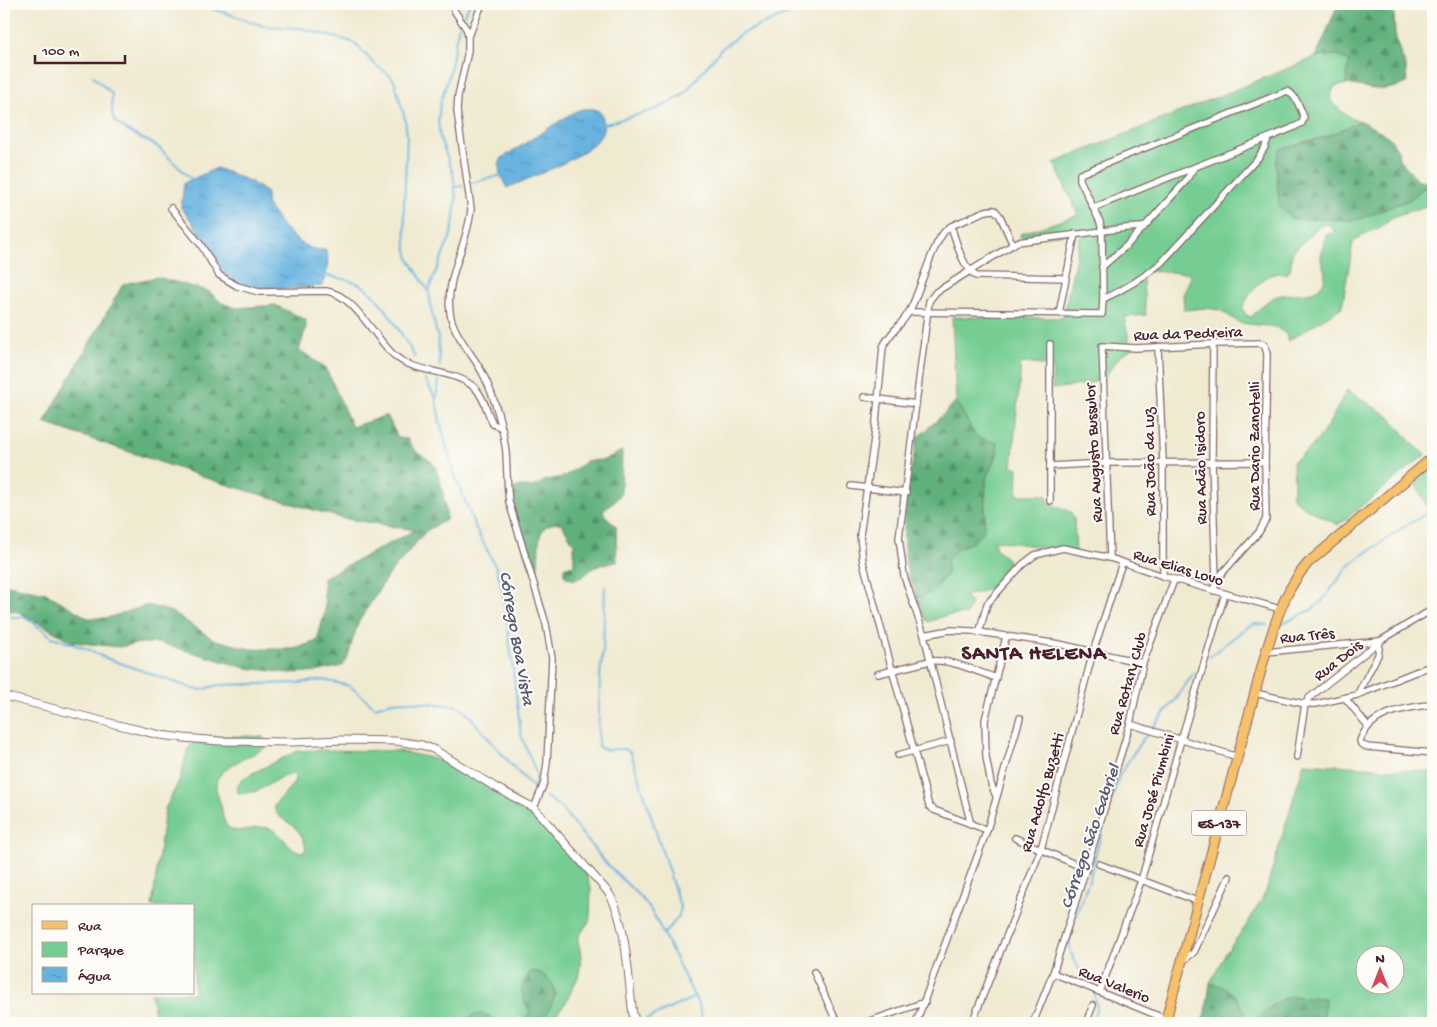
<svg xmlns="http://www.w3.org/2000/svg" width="1437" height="1027" font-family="'Gochi Hand',sans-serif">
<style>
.green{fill:#76cd93;stroke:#60765f;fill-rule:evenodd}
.forest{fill:url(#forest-firs);stroke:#556854}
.water{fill:url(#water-ripples);stroke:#586986}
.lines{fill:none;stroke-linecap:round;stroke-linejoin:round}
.stream{stroke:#67b3e0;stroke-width:2}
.minor-casing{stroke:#846665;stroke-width:8}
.tertiary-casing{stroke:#846665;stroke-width:9}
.primary-casing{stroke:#846665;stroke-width:11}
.minor{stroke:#fff;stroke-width:5.5}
.tertiary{stroke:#fff;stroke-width:7}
.primary{stroke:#f6c16b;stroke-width:9}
.labels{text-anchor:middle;stroke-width:4;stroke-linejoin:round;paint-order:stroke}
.shield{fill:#fdfcf7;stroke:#806168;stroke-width:1}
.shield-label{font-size:15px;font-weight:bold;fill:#4a1f2b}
.street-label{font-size:16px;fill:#4a1f2b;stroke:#fdfcf7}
.water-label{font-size:18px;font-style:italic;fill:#565a73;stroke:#fdfcf7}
.district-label{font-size:21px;font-weight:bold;letter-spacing:1px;fill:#4a1f2b;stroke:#fdfcf7}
</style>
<defs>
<pattern id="forest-firs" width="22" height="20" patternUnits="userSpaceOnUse" patternTransform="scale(1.25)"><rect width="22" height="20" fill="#60b07d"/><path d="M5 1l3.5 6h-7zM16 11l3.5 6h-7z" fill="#518f67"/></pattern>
<pattern id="water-ripples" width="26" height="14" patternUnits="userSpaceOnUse" patternTransform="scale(1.25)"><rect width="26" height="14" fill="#67b3e0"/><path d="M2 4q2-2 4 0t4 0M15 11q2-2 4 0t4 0" fill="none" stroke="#5791b6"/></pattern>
</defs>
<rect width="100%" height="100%" fill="#fdfcf7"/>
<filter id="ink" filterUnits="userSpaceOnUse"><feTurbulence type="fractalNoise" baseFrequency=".02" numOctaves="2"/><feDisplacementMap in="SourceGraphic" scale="10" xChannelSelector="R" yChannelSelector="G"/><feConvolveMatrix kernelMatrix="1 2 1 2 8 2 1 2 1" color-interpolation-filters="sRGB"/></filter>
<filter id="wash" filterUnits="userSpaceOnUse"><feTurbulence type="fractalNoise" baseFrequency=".0096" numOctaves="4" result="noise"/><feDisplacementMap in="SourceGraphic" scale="20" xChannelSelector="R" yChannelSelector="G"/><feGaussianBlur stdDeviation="1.12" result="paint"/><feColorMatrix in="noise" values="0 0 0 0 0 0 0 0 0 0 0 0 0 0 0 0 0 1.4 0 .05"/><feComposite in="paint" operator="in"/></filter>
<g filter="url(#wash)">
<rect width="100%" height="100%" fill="#f0ead1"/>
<!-- green -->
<g class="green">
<path d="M1337 55 1349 62 1346 84 1334 87 1330 99C1339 111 1346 117 1361 121L1325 137 1303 142 1383 209 1409 200 1433 181V204L1403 213 1391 218 1381 227 1362 235 1353 243 1342 307 1288 341 1286 334 1276 327 1240 323 1220 310 1205 308 1184 310 1183 295 1190 279V273L1142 271 1146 315 1124 317 1131 349 1121 355 1103 379 1087 384 1052 389 1053 366 1021 363 1012 466 1018 468 1017 495H1046L1049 503 1071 512 1074 519 1076 552 994 540 996 549 1008 560C996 583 993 592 965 595L971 603 967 614 944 616 928 622 924 616 917 598 933 592C943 567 946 552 973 542L985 518 986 478 998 453 988 440 981 439 975 435 956 401 952 317 1063 318 1081 233 1021 238 1020 234 1078 215 1054 163 1316 57ZM1327 224 1332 227 1334 231 1332 233 1326 235C1324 241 1321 251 1321 258 1322 266 1327 272 1324 281 1318 299 1288 291 1275 297 1265 301 1259 310 1251 317L1246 315 1242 308C1247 298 1257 283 1267 277 1283 266 1291 287 1292 253L1318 227Z"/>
<path d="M1347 390 1391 418 1410 441 1425 455 1338 525C1322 515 1305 511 1291 496L1294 487 1293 461C1321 445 1332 417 1347 390Z"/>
<path d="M1433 460V505L1427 506 1411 477Z"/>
<path d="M247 736 263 737 267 741 266 747C253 756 216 767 216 785 216 794 221 802 222 811 223 818 225 827 233 830 244 833 258 825 268 828 282 831 287 849 301 852L306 850C302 819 277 825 274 806L294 783 295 777 292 774C269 778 266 795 238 793 236 786 239 781 245 777L297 751 316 750 397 751 427 757 441 761 509 793 565 846 584 869 591 888 590 920 579 936 578 941 581 955 579 975 565 1004 547 1023H539L546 1013 556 994C551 982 545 971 531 971 520 988 519 994 530 1012L523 1023H502L483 1014 475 1015 457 1023H149L154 1010 151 993H194V906H152L165 809 180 779 188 749 194 741 208 737Z"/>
<path d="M1304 763 1433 772V1023H1324V998C1291 996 1282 992 1259 1019H1247C1239 998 1233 988 1210 983L1225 954 1246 926 1265 894ZM1364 954H1394V984H1364Z"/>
</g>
<!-- forest -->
<g class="forest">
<path d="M1338 4H1390L1394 16 1395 34 1400 53 1406 66 1407 83C1380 94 1373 88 1346 84L1349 62 1337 55 1316 57Z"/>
<path d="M1361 121 1389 137 1398 150 1399 159 1411 172 1419 180 1430 182 1409 200 1357 220 1292 219 1279 205 1276 162 1280 149 1325 137Z"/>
<path d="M157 277 208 291 222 303 236 308 275 305 306 320V327L299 351 303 352 325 368 330 377 352 427 387 415 398 438 408 439C413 452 423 455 433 463 439 469 448 511 446 520L426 531 387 577 358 623 348 656 342 666 315 672 289 673 246 668 160 643H141L119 647 72 642 19 612 4 610V584L46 593 88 618H107L148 605 172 612 213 639 250 649H293L317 641 325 611 323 578 415 530 341 518 221 483 44 423 123 284Z"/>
<path d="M956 401 975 435 981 439 997 443 998 453 986 478 984 530 973 542 959 547 947 560V574L933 592 917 598C914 588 909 578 907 569 898 526 910 479 917 438L945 413Z"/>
<path d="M622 451 621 493 617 499 603 511 605 515 616 526 617 562C610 563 603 564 596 567 586 571 579 587 564 575V570L566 567 574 565V544L561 523C531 522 542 551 537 570L530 568 509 498 511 491 516 487H531L538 485 546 480 563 477 584 463 585 461 604 460Z"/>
<path d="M531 971C537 971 540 973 545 976 564 990 551 1009 539 1023H523L530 1012C519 994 519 988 531 971Z"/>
<path d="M1210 983C1234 988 1238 998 1247 1019H1259L1273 1004 1291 996 1325 998 1324 1023H1201L1206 1011Z"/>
<path d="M483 1014 490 1016 502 1023H457L475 1015Z"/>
</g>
<!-- water -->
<g class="water">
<path d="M582 109C593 109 601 107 603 120 603 124 604 131 601 135 590 156 529 178 507 188 502 178 495 168 502 158L574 112Z"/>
<path d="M217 168 251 182 267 193 266 203C278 220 301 255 325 249 331 262 326 273 322 286 289 288 240 299 218 266 205 246 198 227 181 208L184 183Z"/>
</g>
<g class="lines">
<!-- stream -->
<g class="stream">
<path d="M199 4 264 26 300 28 349 41 356 44 373 63 391 76 395 83 405 119 407 135 404 206 406 245 409 259 429 292"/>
<path d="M463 16 470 4"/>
<path d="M93 76 112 94V114L115 121 129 132 157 146 193 181"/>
<path d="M602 125 657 109 683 95 721 49 741 34 790 13 799 4"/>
<path d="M471 183 502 175"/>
<path d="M456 187 463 186"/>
<path d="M325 275C336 278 349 279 359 284 383 296 401 335 415 357"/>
<path d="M440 367 438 338 432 314 429 292 432 281 450 238 453 226 456 199 453 173 440 138 438 120 440 104 450 72 456 38 459 26"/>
<path d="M425 379 436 399"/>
<path d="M605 587 603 649 600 676 598 746C604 753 616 748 625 749L631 753 680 907 679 916 664 934"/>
<path d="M4 617H26L52 637 90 650 103 657 194 689 201 690 219 685 299 683 324 680 350 686 375 707 393 702 405 701 457 706 465 711 514 768 534 788 537 775 521 735 506 612 500 581 496 567 476 529 453 470 440 422 436 399 439 380"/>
<path d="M1278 626 1313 609 1323 600 1346 569 1356 560 1402 528 1433 510"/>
<path d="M1209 657 1246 628 1255 624 1267 625"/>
<path d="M545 796 560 807 604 861 646 903 655 917 698 1004 704 1023"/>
<path d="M1091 986 1073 959 1069 943 1072 926 1089 880 1098 845 1119 776 1140 743 1179 695 1194 672"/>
<path d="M645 1020 695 997"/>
<path d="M1092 1023 1097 1006 1094 991"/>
</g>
</g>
</g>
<g filter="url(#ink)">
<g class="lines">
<!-- minor casing -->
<g class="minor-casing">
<g id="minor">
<path d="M450 4 467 30 468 37V51L458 96 457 111 471 209C468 245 445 276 450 312 452 334 475 356 484 376 495 398 503 428 506 452 507 469 507 485 509 502L546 624 552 658 547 763 544 783 534 808"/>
<path d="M468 35 471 31 482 4"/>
<path d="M171 208 201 245 219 275 237 286 259 292 326 291C354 294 375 339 395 356 415 374 457 369 476 389 485 399 487 413 493 424L502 428"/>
<path d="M1093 208 1290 129 1302 123 1304 117C1300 108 1296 95 1287 91L1080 174V180L1092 205 1100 222 1102 231 1103 299"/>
<path d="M951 226C957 243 961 265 976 276L1066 278"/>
<path d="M1144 227 1185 182 1193 169"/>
<path d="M909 312 1102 314 1103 299C1125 289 1143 278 1161 263L1258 158 1265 147 1268 138"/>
<path d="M1059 313 1075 234"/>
<path d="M1050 344V501"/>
<path d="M1213 344 1212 462 1216 580 1214 591"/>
<path d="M1158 347 1163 462V576"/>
<path d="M864 397 916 404"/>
<path d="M1050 466 1106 463 1265 462"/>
<path d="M852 486 906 493"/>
<path d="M1110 558 1102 346 1136 348 1213 344 1262 343 1265 346 1267 354 1265 462 1266 519 1259 532 1216 580"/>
<path d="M979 633 987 604 1022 565 1035 555 1063 548 1110 558 1163 576 1280 609"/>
<path d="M924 635 950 630 972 631 1059 644 1143 663"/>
<path d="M1266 652 1380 641"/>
<path d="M878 674 930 661C952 659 975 671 996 678"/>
<path d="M1255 693 1305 704H1316L1357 695 1378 655 1380 641"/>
<path d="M1357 695 1433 665"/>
<path d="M1345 698 1368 726"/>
<path d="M1433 704C1407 708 1370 711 1360 741L1361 744 1367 747 1433 753"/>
<path d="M1130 724 1238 757"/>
<path d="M898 755 951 741"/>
<path d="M1297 757 1305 704 1309 698 1380 641 1433 609"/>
<path d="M996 796 991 784 986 757 985 720 1006 637"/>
<path d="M971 825 924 635 904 576 899 538 929 301 936 292 1017 242 1126 228 1144 227 1127 245 1102 267"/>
<path d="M987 830 934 810 929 806 863 562 860 535 875 432 883 347C889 333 903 324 910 310 920 291 933 242 946 230 952 224 962 222 970 218 977 214 986 209 995 210L1000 216 1013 245"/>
<path d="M1015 838 1086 869"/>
<path d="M1099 864 1197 901"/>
<path d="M1183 961 1194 952 1229 877"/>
<path d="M814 972 837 1023"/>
<path d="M1053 973 1166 1019"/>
<path d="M1100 991 1141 881 1181 740 1225 594"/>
<path d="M864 1023 925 1002"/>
<path d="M916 1023 987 830 1020 718"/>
<path d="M972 1023 1041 849 1093 652 1122 563"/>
<path d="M1033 1023 1053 973 1086 869 1130 724 1143 663 1174 580"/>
<path d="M1086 1023 1093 1005"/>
</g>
</g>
<!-- tertiary casing -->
<g class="tertiary-casing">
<path id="tertiary" d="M4 696 110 723 160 735 184 738 219 741 294 742 341 740 396 741 422 745 435 750 495 787 534 808 608 892C627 920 628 980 633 1014L636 1023"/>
</g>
<!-- primary casing -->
<g class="primary-casing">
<path id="primary" d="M1165 1023 1266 652C1276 620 1285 589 1308 563L1433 457"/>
</g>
<!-- minor -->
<use href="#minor" class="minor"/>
<!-- tertiary -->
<use href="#tertiary" class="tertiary"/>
<!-- primary -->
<use href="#primary" class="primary"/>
</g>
</g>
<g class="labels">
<!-- shield labels -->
<rect class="shield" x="1191.5" y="810.5" width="55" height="25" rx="4"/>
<g class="shield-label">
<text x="1219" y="828">ES-137</text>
</g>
<!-- street labels -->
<g class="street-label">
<text transform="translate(1188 332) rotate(-2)" y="6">Rua da Pedreira</text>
<text transform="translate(1253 446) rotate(-90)" y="6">Rua Dario Zanotelli</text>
<text transform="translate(1092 453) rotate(-93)" y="6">Rua Augusto Bussulor</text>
<text transform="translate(1148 462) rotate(-91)" y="6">Rua João da Luz</text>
<text transform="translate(1199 468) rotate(-91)" y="6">Rua Adão Isidoro</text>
<text transform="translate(1179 566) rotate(17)" y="6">Rua Elias Lovo</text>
<text transform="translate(1307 634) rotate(-6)" y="6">Rua Três</text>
<text transform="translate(1337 659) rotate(-38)" y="6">Rua Dois</text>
<text transform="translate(1126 683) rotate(-74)" y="6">Rua Rotary Club</text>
<text transform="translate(1152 790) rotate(-74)" y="6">Rua José Piumbini</text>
<text transform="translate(1041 792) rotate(-74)" y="6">Rua Adolfo Buzetti</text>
<text transform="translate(1115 983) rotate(22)" y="6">Rua Valerio</text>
</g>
<!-- water labels -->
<g class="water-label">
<text transform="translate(518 638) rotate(80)" y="6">Córrego Boa Vista</text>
<text transform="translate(1089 836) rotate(-71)" y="6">Córrego São Gabriel</text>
</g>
<!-- district labels -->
<g class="district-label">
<text x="1034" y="659">SANTA HELENA</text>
</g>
</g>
<!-- margin -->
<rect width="1437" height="1027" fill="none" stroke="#fdfcf7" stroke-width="20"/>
<!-- legend -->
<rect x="32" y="904" width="162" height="90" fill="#fdfcf7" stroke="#b5a4a5"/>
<rect x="42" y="921" width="25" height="8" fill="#f6c16b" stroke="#b5a4a5"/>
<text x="78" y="930" font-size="15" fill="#4a1f2b">Rua</text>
<rect x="42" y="942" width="25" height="15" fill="#76cd93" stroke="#b5a4a5"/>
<text x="78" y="954" font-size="15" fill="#4a1f2b">Parque</text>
<rect x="42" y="967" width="25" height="15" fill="url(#water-ripples)" stroke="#b5a4a5"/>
<text x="78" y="980" font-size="15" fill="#4a1f2b">Água</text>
<!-- north arrow -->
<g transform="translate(1380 970)"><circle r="24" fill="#fdfcf7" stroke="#b5a4a5"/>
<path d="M0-4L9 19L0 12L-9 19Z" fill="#d1495b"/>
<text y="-8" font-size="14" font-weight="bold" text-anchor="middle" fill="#4a1f2b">N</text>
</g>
<!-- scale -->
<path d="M35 55v8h90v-8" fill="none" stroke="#4a1f2b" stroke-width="2.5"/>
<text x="42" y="55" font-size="15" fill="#4a1f2b" stroke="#fdfcf7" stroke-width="4" paint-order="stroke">100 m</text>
</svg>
